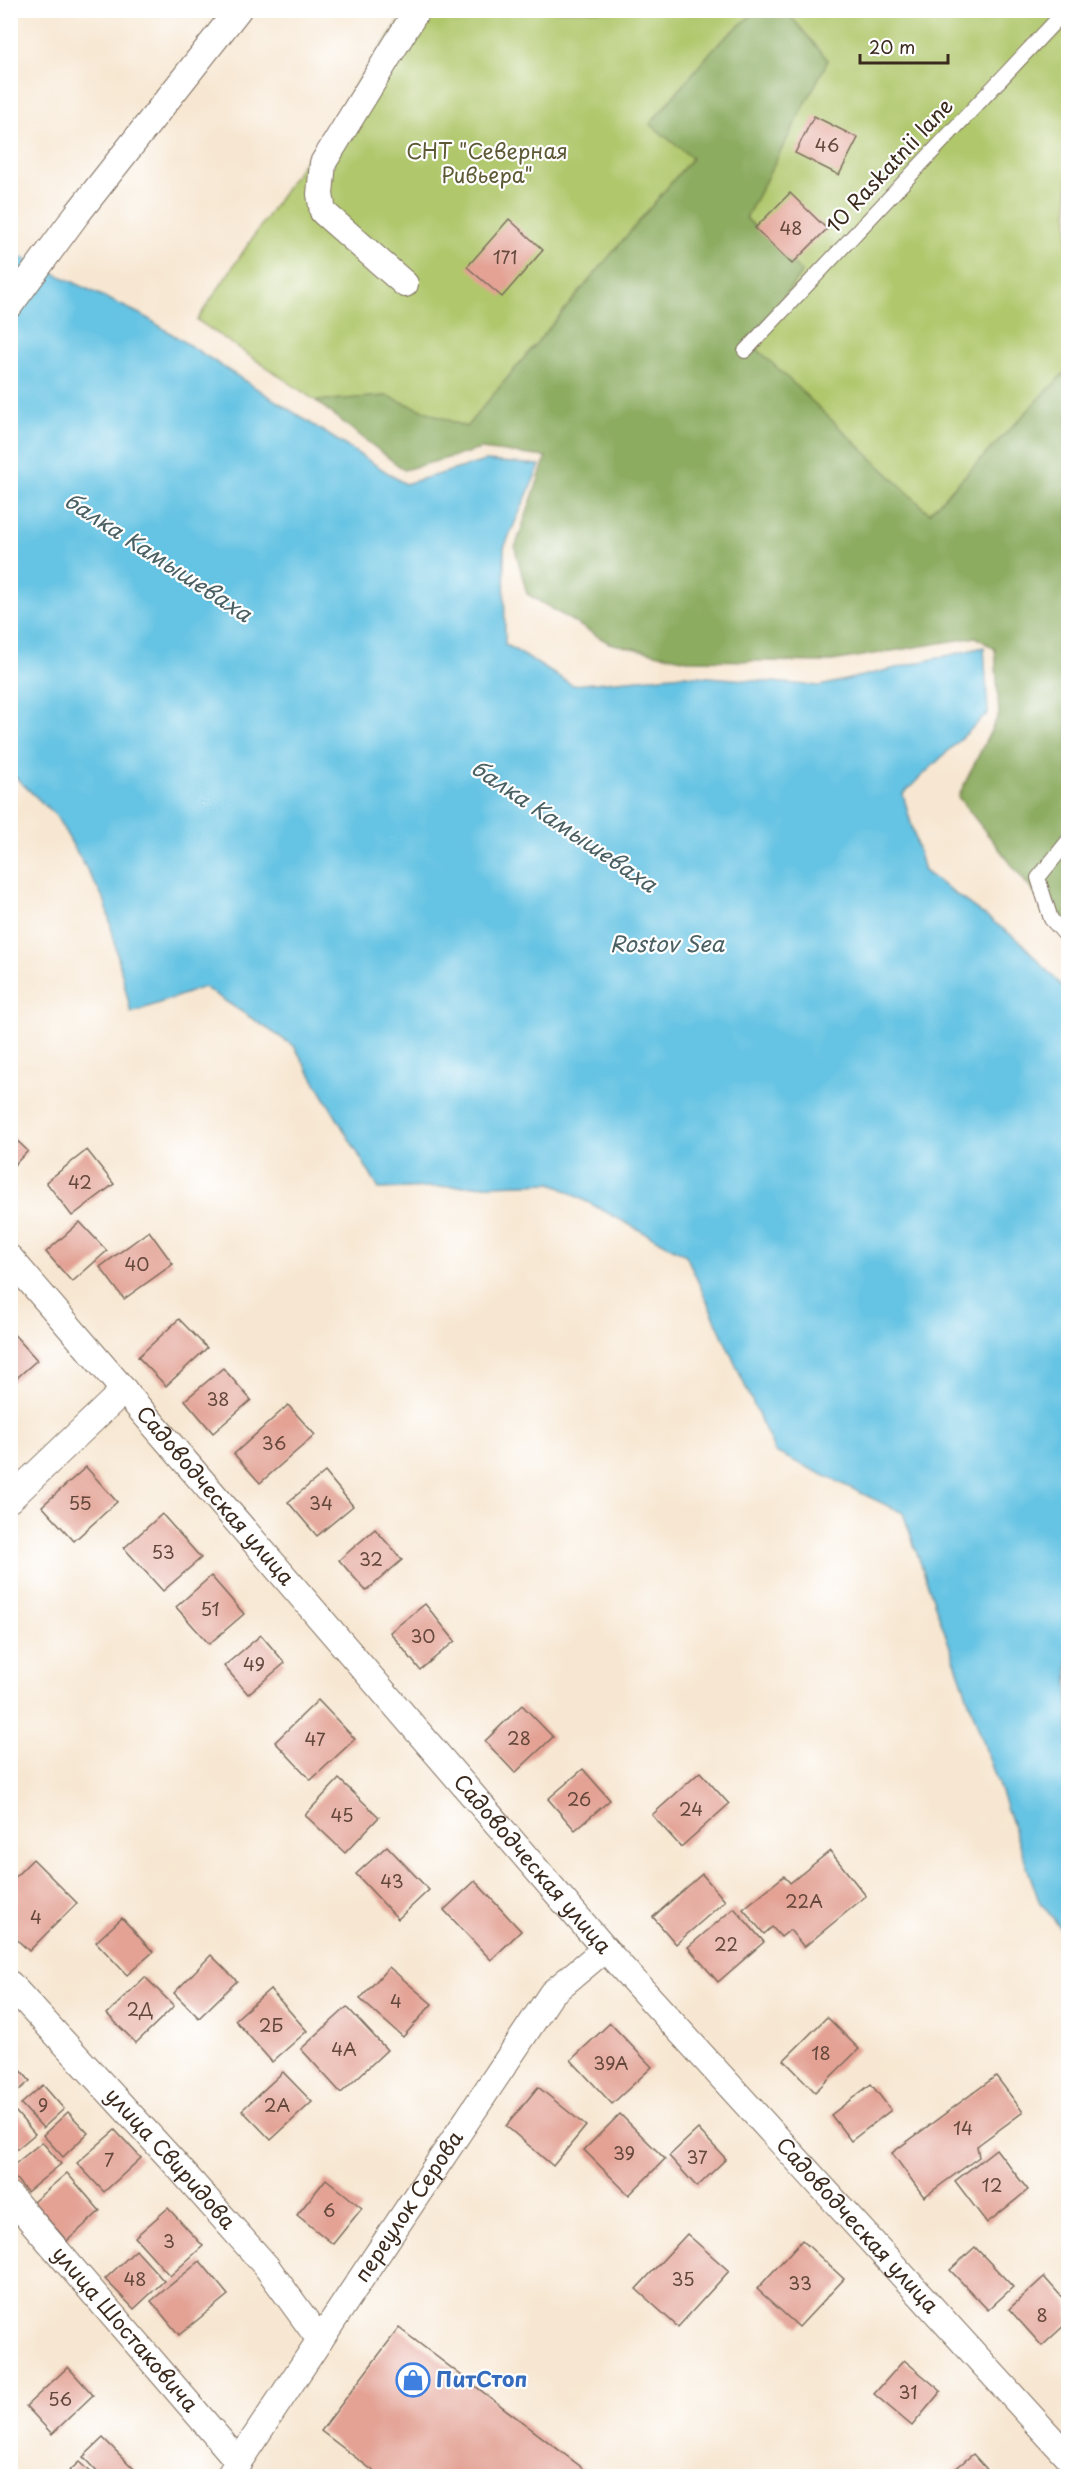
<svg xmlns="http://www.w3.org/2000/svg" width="1079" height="2487" font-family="'Playpen Sans',sans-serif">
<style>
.green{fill:#b0c76c;stroke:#767845;stroke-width:1.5}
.forest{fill:#8cac60;stroke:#646b3f;stroke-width:1.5}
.water{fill:#65c3e3;stroke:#507680;stroke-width:1.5}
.building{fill:#e3a294}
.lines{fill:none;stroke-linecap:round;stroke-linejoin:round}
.lane-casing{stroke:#7d6c5d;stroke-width:16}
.street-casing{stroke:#7d6c5d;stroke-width:28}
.lane{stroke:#fff;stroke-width:14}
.street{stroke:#fff;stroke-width:26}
.labels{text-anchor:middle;stroke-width:4.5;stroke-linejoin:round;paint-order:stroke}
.number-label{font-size:18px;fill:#65483c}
.park-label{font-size:21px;fill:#5e5935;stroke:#fff}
.street-label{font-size:21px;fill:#3b2a1e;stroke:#fff}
.shop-label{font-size:21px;font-weight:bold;fill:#366cbe;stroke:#fff;text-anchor:start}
.water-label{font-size:22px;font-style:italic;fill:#4a6063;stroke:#fff}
</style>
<rect width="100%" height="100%" fill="#fff"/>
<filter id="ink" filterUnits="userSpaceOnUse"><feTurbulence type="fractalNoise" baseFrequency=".0167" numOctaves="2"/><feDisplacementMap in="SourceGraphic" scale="12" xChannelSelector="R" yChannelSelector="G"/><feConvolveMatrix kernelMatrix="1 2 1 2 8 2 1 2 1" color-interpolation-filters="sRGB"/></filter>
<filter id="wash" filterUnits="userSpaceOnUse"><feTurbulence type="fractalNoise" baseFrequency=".008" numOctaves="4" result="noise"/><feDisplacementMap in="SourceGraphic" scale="24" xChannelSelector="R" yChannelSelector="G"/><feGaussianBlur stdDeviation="1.35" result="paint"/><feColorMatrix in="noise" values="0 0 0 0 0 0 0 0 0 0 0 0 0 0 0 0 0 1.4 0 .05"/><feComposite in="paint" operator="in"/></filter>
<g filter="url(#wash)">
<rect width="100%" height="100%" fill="#f7e7d2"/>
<!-- green -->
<g class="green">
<path d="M406 11H756L715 47 650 124 692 158 466 428 387 396 316 401 197 320Z"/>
<path d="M786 11H1068V369L929 513 749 342 801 272 746 218 828 60Z"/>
</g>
<!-- forest -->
<path class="forest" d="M756 11H786L828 60 746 218 802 272 750 342 929 513 1068 369V936L958 797 999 714 995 649 976 637 826 662 687 660 609 643 527 594 515 548 546 457 481 449 404 470 316 401 387 396 466 427 692 158 650 124 715 47Z"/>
<!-- water -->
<path class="water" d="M10 252 144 316 405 484 485 461 540 465 504 548 505 644 572 685 684 675 820 686 984 647 988 713 903 794 924 871 1021 942 1068 993V1937L1039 1901 903 1513 775 1452 686 1255 552 1183 379 1189 294 1046 204 987 131 1013 105 901 56 816 11 773Z"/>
<g id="blocks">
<!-- building -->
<g class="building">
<path d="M814 116 858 138 839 175 795 153Z"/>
<path d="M790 193 827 229 792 264 755 228Z"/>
<path d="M509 219 543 250 502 297 467 267Z"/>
<path d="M10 1134 28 1151 10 1169Z"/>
<path d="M87 1150 114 1184 72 1216 46 1182Z"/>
<path d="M80 1222 107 1251 72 1282 46 1252Z"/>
<path d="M149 1231 173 1264 124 1299 100 1267Z"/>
<path d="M179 1319 207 1348 166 1386 138 1357Z"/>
<path d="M10 1330 37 1360 10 1384Z"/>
<path d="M223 1368 251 1400 213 1433 185 1400Z"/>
<path d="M288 1405 315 1435 260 1483 234 1454Z"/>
<path d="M86 1467 117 1502 74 1541 42 1506Z"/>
<path d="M325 1472 353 1506 317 1536 288 1502Z"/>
<path d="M162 1514 201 1558 163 1591 124 1548Z"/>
<path d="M375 1529 402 1560 366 1591 339 1560Z"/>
<path d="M211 1576 244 1614 209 1644 176 1607Z"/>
<path d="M425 1604 455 1641 420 1670 390 1632Z"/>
<path d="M261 1635 285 1663 248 1694 224 1666Z"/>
<path d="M318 1700 355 1739 311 1780 275 1742Z"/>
<path d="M522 1705 553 1737 515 1773 485 1741Z"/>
<path d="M583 1769 610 1800 575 1830 548 1799Z"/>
<path d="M700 1772 729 1804 681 1847 652 1815Z"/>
<path d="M339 1779 379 1817 345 1853 305 1815Z"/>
<path d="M387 1846 429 1890 398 1919 356 1874Z"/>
<path d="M830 1851 866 1896 804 1947 790 1930 781 1937 772 1927 764 1934 743 1909 784 1876 790 1883Z"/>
<path d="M33 1859 77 1903 29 1951 10 1933V1882Z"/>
<path d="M702 1874 725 1901 676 1944 653 1917Z"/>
<path d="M475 1881 521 1931 491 1960 444 1910Z"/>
<path d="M734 1908 764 1942 718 1982 688 1947Z"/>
<path d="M122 1918 153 1952 127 1975 96 1942Z"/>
<path d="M211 1955 237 1981 199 2018 174 1993Z"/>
<path d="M389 1967 432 2004 403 2037 360 1999Z"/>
<path d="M145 1977 174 2006 136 2043 107 2014Z"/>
<path d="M270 1989 307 2031 272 2062 235 2020Z"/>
<path d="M347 2007 387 2050 341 2093 301 2049Z"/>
<path d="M827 2017 859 2049 815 2092 784 2060Z"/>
<path d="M610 2023 652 2067 612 2104 571 2060Z"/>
<path d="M10 2058 30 2081 10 2098Z"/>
<path d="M283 2072 312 2102 271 2140 242 2110Z"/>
<path d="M996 2076 1023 2112 977 2146 979 2157 924 2197 892 2153Z"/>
<path d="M871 2084 891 2110 851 2141 831 2115Z"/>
<path d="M43 2085 64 2109 43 2128 21 2104Z"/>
<path d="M538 2087 586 2126 553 2166 506 2126Z"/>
<path d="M16 2112 35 2134 10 2155V2117Z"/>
<path d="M68 2112 88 2133 63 2157 43 2135Z"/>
<path d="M620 2114 665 2159 629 2195 584 2150Z"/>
<path d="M698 2129 726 2159 697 2187 669 2156Z"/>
<path d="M115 2130 141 2158 104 2192 77 2163Z"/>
<path d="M42 2142 61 2164 27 2192 10 2172V2168Z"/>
<path d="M996 2149 1028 2190 987 2223 955 2181Z"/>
<path d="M67 2173 100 2211 67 2241 33 2202Z"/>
<path d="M326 2179 362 2208 333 2244 297 2215Z"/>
<path d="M168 2208 203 2246 170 2276 135 2237Z"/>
<path d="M687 2234 729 2271 678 2327 636 2289Z"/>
<path d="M802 2240 844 2279 799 2327 757 2289Z"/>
<path d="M975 2247 1013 2287 988 2310 950 2270Z"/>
<path d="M136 2250 164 2281 134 2309 105 2279Z"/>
<path d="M200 2261 228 2295 179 2335 151 2301Z"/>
<path d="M1044 2277 1068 2304V2322L1042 2346 1009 2309Z"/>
<path d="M399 2328 593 2476H380L321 2431Z"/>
<path d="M904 2360 941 2391 912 2426 874 2394Z"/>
<path d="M68 2367 93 2395 52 2434 26 2406Z"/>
<path d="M103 2438 140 2475 139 2476H101L83 2457Z"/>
<path d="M973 2454 993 2476H947Z"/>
<path d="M79 2462 94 2476H64Z"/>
</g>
</g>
</g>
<g filter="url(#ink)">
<use href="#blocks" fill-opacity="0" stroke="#7d6c5d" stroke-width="1.5"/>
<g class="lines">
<!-- lane casing -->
<g class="lane-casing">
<g id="lane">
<path d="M745 351 1066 10"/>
<path d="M1068 841 1038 878 1051 919 1068 938"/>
</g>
</g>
<!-- street casing -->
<g class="street-casing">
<g id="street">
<path d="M405 284 323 212 320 194 323 163 417 10"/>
<path d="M10 305 77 214 238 10"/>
<path id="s1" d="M10 1258 605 1949 1068 2457"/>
<path d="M10 1499 124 1390"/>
<path id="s2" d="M10 1984 172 2160 266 2266 320 2340"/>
<path id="s3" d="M10 2196 238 2461"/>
<path id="s4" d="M229 2476 552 1993 605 1949"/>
</g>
</g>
<!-- lane -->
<use href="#lane" class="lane"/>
<!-- street -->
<use href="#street" class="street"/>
</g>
</g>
<!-- icons -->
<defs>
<g id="shop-ring" transform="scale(1.725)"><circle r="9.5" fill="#fff" stroke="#3f7fe0" stroke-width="1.5"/><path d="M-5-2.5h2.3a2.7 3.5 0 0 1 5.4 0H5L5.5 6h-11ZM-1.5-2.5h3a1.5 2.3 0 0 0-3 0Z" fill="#3f7fe0"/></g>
</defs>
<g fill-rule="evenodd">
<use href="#shop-ring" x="413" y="2380"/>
</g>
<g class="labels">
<!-- number labels -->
<g class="number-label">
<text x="827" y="152">46</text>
<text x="791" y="235">48</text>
<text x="505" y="264">171</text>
<text x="80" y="1189">42</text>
<text x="137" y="1271">40</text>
<text x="218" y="1406">38</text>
<text x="274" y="1450">36</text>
<text x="80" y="1510">55</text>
<text x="321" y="1510">34</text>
<text x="163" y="1559">53</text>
<text x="371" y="1566">32</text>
<text x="210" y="1616">51</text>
<text x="423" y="1643">30</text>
<text x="254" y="1671">49</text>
<text x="519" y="1745">28</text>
<text x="315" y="1746">47</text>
<text x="579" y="1806">26</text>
<text x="691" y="1816">24</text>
<text x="342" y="1822">45</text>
<text x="392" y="1888">43</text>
<text x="804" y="1908">22А</text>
<text x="36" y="1924">4</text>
<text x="726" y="1951">22</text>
<text x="396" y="2008">4</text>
<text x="140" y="2016">2Д</text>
<text x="271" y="2032">2Б</text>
<text x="344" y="2056">4А</text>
<text x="821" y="2060">18</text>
<text x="611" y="2070">39А</text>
<text x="43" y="2112">9</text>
<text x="277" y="2112">2А</text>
<text x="963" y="2135">14</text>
<text x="624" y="2160">39</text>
<text x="697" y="2164">37</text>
<text x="109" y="2167">7</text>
<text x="992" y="2192">12</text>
<text x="329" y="2217">6</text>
<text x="169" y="2248">3</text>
<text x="135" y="2286">48</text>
<text x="683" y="2286">35</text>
<text x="800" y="2290">33</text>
<text x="1042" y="2322">8</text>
<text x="908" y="2399">31</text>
<text x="60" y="2406">56</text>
</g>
<!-- park labels -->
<g class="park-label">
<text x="487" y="159">СНТ "Северная<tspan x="487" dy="24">Ривьера"</tspan></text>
</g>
<!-- street labels -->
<g class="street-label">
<text transform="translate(890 166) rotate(-47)" y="7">10 Raskatnii lane</text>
<text dy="7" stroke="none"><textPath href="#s1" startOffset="314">Садоводческая улица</textPath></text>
<text dy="7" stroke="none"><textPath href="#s1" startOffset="800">Садоводческая улица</textPath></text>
<text dy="7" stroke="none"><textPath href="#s2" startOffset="237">улица Свиридова</textPath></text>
<text dy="7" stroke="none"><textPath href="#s4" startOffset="324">переулок Серова</textPath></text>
<text dy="7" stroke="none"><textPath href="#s1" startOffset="1286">Садоводческая улица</textPath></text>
<text dy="7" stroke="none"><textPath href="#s3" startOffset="176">улица Шостаковича</textPath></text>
</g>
<!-- shop labels -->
<g class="shop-label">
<text x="436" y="2387">ПитСтоп</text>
</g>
<!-- water labels -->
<g class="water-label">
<text transform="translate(158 557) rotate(33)" y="8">балка Камышеваха</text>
<text transform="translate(564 826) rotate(34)" y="8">балка Камышеваха</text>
<text x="667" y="952">Rostov Sea</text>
</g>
</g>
<!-- margin -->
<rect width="1079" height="2487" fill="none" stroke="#fff" stroke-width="36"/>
<!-- scale -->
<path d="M860 54v9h88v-9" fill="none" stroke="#3b2a1e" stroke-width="3"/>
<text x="869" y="54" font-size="18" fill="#3b2a1e" stroke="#ffffff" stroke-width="4.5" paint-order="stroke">20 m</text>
</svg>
